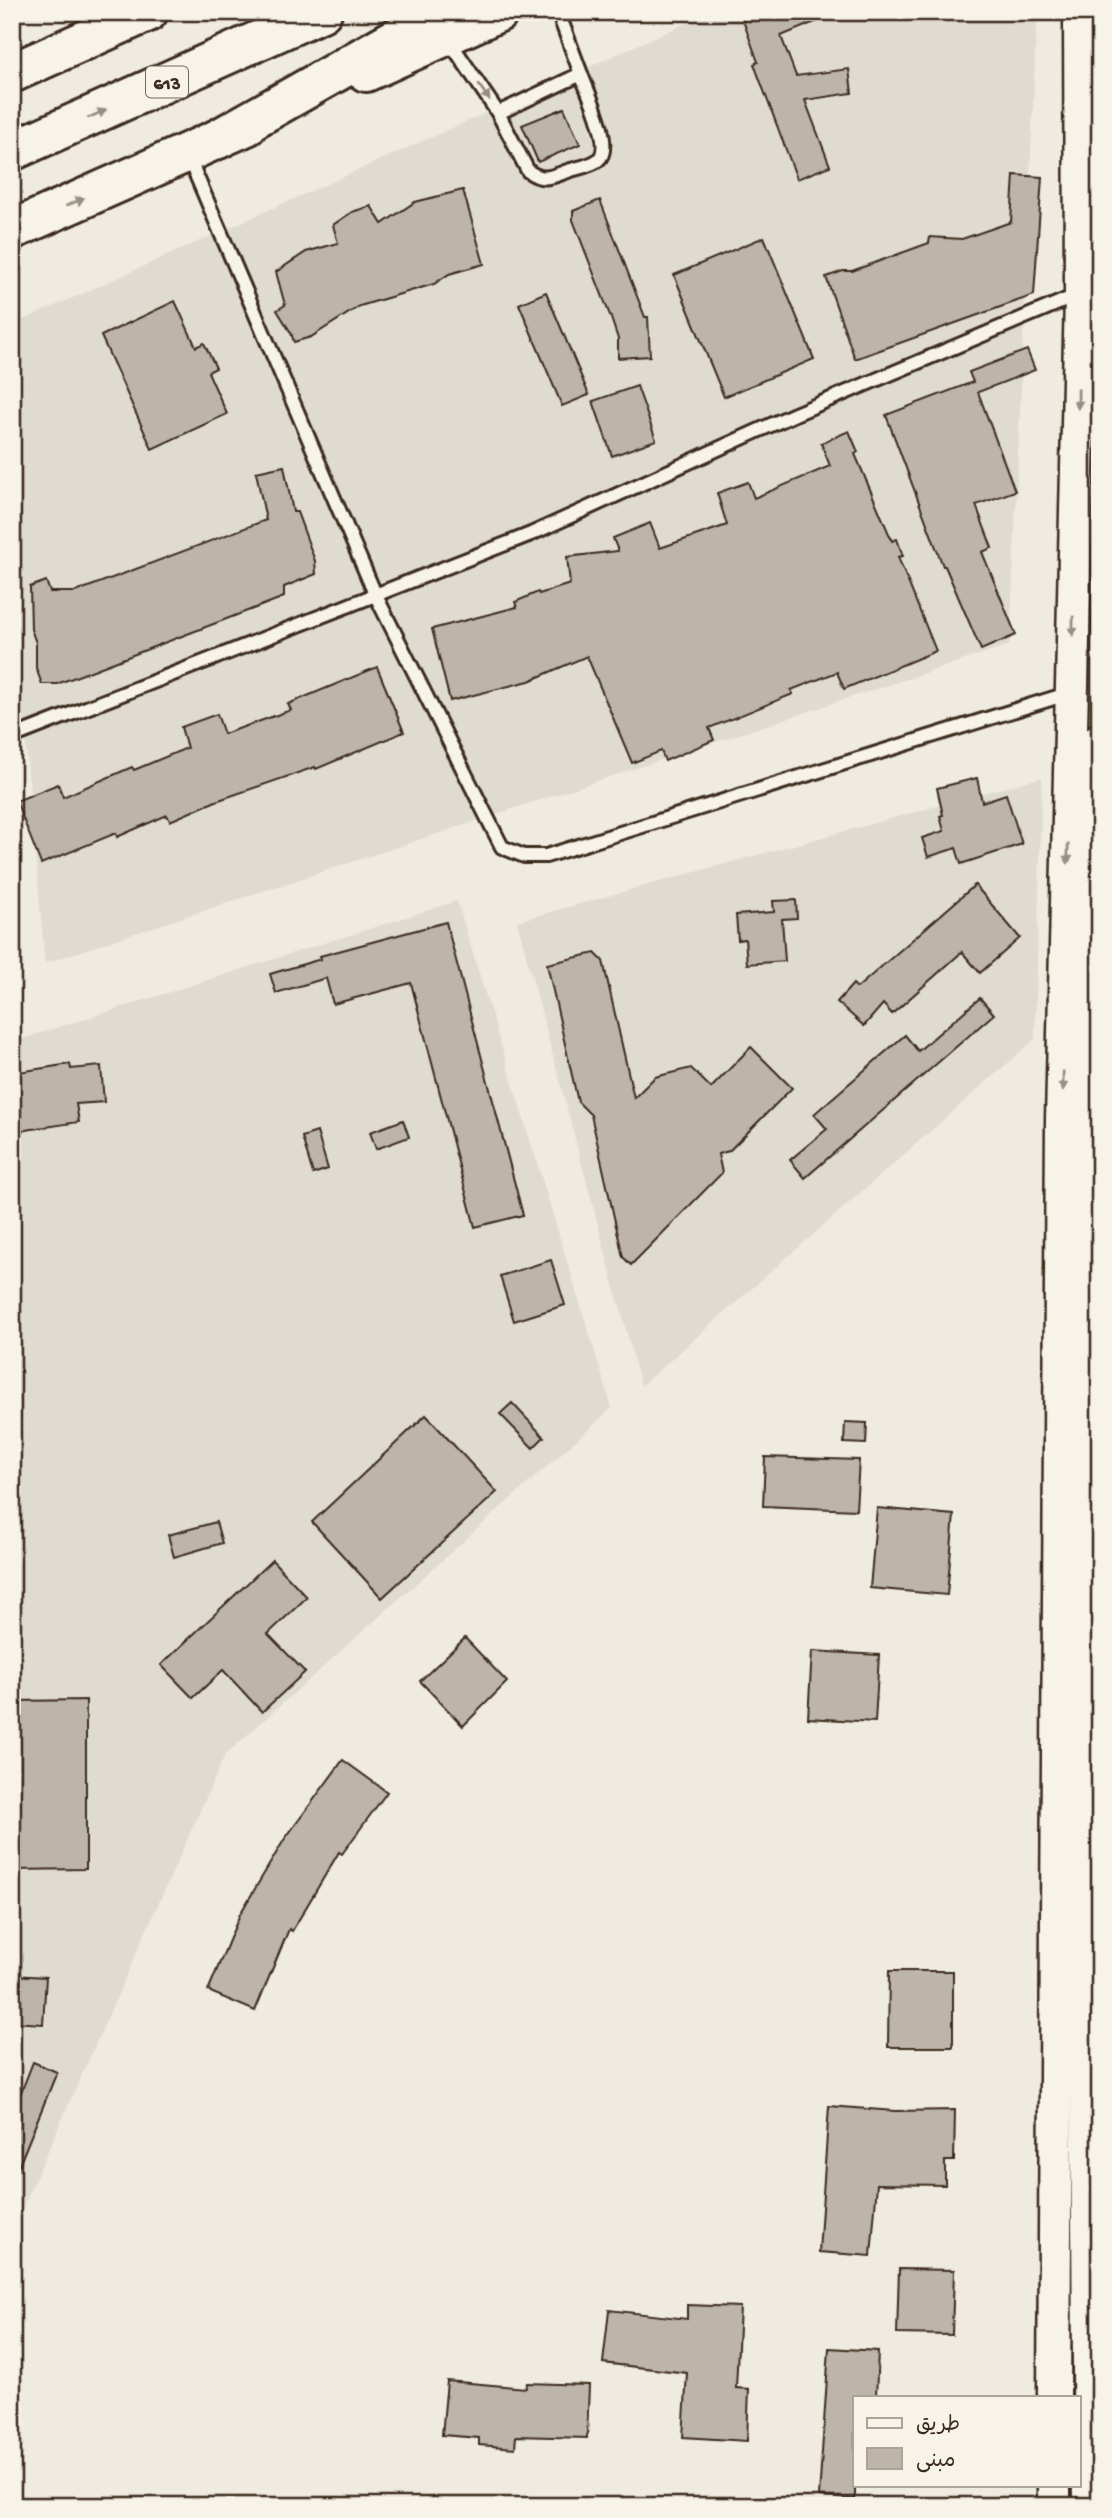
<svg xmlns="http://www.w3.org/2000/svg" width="1112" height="2518" font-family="'Gochi Hand','Playpen Sans Arabic',sans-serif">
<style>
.built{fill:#e0dbd0}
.building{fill:#bdb5aa;stroke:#3b2a1e;stroke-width:2}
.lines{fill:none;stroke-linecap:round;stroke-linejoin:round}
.service-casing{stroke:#3b2a1e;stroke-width:18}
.tertiary-casing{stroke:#3b2a1e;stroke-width:37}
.primary-casing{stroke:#3b2a1e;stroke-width:44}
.motorway-casing{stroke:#3b2a1e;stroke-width:44}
.service{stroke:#f7f3e8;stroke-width:12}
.tertiary{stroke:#f7f3e8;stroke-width:32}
.primary{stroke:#f7f3e8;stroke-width:38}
.motorway{stroke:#f7f3e8;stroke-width:38}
.oneway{fill:#998e83}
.labels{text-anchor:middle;stroke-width:5;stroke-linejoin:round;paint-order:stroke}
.shield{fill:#f7f3e8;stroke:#73665b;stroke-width:2}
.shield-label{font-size:19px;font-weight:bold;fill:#3b2a1e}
</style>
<rect width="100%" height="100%" fill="#efebe0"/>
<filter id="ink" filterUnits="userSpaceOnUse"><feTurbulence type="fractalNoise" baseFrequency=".0143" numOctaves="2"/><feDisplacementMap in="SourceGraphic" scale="14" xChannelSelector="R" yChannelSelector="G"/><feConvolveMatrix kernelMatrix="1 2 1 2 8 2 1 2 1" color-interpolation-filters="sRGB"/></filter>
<g filter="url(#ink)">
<!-- built -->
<g class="built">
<path d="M711 12H1037L1010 645 45 963 12 588V325Z"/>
<path d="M1042 777 1035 1039 641 1386 517 921Z"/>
<path d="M457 901 612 1408 225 1755 12 2231V1042Z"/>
</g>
<!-- building -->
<g class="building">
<path d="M740 12H839L781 36 796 76 849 69 852 93 805 100 830 166 797 179 754 64 758 62Z"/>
<path d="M564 108 580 144 538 162 522 125Z"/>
<path d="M1014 175 1042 177 1034 295 855 359 826 277 843 271H852L929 243 930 237 962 239 1011 222Z"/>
<path d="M463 190 484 264 449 274 434 284 360 306 311 337 294 342 291 333 277 310 285 305 276 272 306 252 338 243 333 225 352 212 371 206 382 224 415 202Z"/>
<path d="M600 200 645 317H648L650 356 618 358V339L611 318 573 220V211Z"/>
<path d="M764 237 814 359 724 397 674 275Z"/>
<path d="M546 292 589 395 562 406 519 304Z"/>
<path d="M175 301 196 347 204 343 216 368 208 372 227 414 152 449 101 336Z"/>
<path d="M1027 350 1035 370 978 392 1015 491 976 505 992 548 982 552 1016 635 981 650 945 566H943L886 415 973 382 969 372Z"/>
<path d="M637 386 656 440 612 456 593 401Z"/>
<path d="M849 431 858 452 855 454 892 541 897 539 903 556 898 557 936 651 844 689 837 672 791 690 793 694 709 728 714 740 665 761 661 751 632 763 587 656 529 681 450 701 432 629 517 607 515 602 538 592 539 594 570 584 567 557 618 551 613 538 650 523 660 548 727 525 717 493 748 482 754 498 830 466 821 443Z"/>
<path d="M284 466 293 512H297L315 561 316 574 284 587V597L57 684H42L36 668V643L31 629 30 587 46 581 50 592H75L266 520 256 472Z"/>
<path d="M377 667 404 732 316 769 315 767 216 801 170 821 167 815 117 837 116 833 41 864 16 801 58 784 63 797 132 767 134 770 187 748 181 727 217 714 224 734 291 710 288 704Z"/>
<path d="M977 778 982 802 1006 794 1022 844 961 864 956 848 928 857 922 838 944 831 940 816 943 815 937 788Z"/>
<path d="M975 885 1020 938 980 973 962 952 892 1014 883 1004 864 1026 837 1002 853 984 857 988Z"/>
<path d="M796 900 797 918 782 919 785 961 747 964 745 939 738 940 736 915 774 912 773 901Z"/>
<path d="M446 922 523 1215 475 1227 411 983 333 1004 326 978 276 993 270 974 321 959 320 956Z"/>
<path d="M595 953 603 961 634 1098 655 1077 691 1068 711 1088 751 1047 792 1088 729 1151 718 1154 722 1173 631 1265 623 1257 591 1115 578 1102 547 964Z"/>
<path d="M980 998 994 1014 805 1178 790 1160 827 1129 814 1114 905 1035 918 1051Z"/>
<path d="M70 1064 71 1069 101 1066 104 1102 76 1104 79 1122 12 1132V1073Z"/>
<path d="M403 1120 409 1137 376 1149 370 1132Z"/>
<path d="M317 1132 328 1169 313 1174 302 1137Z"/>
<path d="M551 1260 565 1305 514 1321 500 1276Z"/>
<path d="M512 1403 544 1437 533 1448 500 1414Z"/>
<path d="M426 1415 497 1492 382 1598 312 1522Z"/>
<path d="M845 1422 867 1423 866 1444 844 1443Z"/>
<path d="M765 1457 859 1460 856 1510 763 1506Z"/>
<path d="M877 1508 954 1515 947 1595 870 1588Z"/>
<path d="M216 1522 222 1543 174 1557 168 1535Z"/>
<path d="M272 1560 307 1597 268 1634 305 1672 262 1712 223 1670 193 1698 161 1665Z"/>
<path d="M465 1638 507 1682 463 1726 420 1681Z"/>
<path d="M812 1651 879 1655 875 1722 808 1718Z"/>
<path d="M86 1700V1869L12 1870V1701Z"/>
<path d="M343 1760 387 1792 342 1854 339 1852 292 1931 289 1929 255 2011 208 1991 240 1914 284 1840Z"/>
<path d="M889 1971H953V2047H888Z"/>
<path d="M12 1975 46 1977 43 2024 12 2022Z"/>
<path d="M33 2062 57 2072 13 2180 12 2092 20 2095Z"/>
<path d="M829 2106 895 2111 955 2110 954 2161H945V2185L877 2184 871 2256 819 2252Z"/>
<path d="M899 2269 954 2270 952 2335 897 2334Z"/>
<path d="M687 2305 740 2307 736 2388 749 2389 747 2441 683 2437 687 2373 603 2363 609 2310 687 2319Z"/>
<path d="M829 2348 878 2351 876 2397H855V2499L819 2497Z"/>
<path d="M447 2381 526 2388 527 2383 589 2385 587 2438 516 2436 515 2448 479 2445V2438L442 2435Z"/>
</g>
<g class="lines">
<!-- service casing -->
<g class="service-casing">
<g id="service">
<path d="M448 39 498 113 581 74 558 12"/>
<path d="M498 113 528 171C543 182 551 177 568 171 576 168 591 166 598 160 615 147 587 91 581 74"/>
<path d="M188 156 375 594 502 847 524 856H546L1070 693"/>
<path d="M12 737 531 534 795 414 1080 294"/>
</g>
</g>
<!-- tertiary casing -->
<g class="tertiary-casing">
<g id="tertiary">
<path d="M1054 2397 1062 1120 1081 294 1080 12"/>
<path d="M1054 2485V2506"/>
<path d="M1090 2506 1084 1645 1100 739"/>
</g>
</g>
<!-- primary casing -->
<g class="primary-casing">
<g id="primary">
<path d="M366 72 499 12"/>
<path d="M12 230 247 126"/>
</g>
</g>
<!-- motorway casing -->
<g class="motorway-casing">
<g id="motorway">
<path d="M12 73 148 12"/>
<path d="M218 139 442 12"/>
<path d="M12 151 322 12"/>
</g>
</g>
<!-- service -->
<use href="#service" class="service"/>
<!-- tertiary -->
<use href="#tertiary" class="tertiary"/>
<!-- primary -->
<use href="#primary" class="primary"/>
<!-- motorway -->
<use href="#motorway" class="motorway"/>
</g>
<!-- one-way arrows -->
<defs><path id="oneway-solid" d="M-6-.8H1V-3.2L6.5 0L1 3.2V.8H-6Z" transform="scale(1.75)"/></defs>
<g class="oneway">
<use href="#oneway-solid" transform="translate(484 92) rotate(55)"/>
<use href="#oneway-solid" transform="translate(97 114) rotate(-24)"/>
<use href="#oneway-solid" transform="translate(75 202) rotate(-24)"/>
<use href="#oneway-solid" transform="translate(1078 399) rotate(91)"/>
<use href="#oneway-solid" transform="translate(1073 626) rotate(91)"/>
<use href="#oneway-solid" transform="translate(1068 854) rotate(91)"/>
<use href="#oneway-solid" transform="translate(1063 1081) rotate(91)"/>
</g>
</g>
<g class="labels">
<!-- shield labels -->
<rect class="shield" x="146" y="66.5" width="42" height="31" rx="5"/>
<g class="shield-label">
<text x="167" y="89">613</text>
</g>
</g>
<!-- margin -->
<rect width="1112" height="2518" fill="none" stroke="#f7f3e8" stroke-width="42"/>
<rect x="21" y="21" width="1070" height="2476" fill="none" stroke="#3b2a1e" stroke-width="2.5" filter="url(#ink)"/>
<!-- legend -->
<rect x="853" y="2396" width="228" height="91" fill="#f7f3e8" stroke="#aca397" stroke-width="2"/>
<rect x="867" y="2418" width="35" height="10" fill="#f7f3e8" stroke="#aca397" stroke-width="2"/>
<text x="916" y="2430" font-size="21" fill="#3b2a1e">طريق</text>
<rect x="867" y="2448" width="35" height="21" fill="#bdb5aa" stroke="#aca397" stroke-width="2"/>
<text x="916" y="2466" font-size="21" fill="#3b2a1e">مبنى</text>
</svg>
